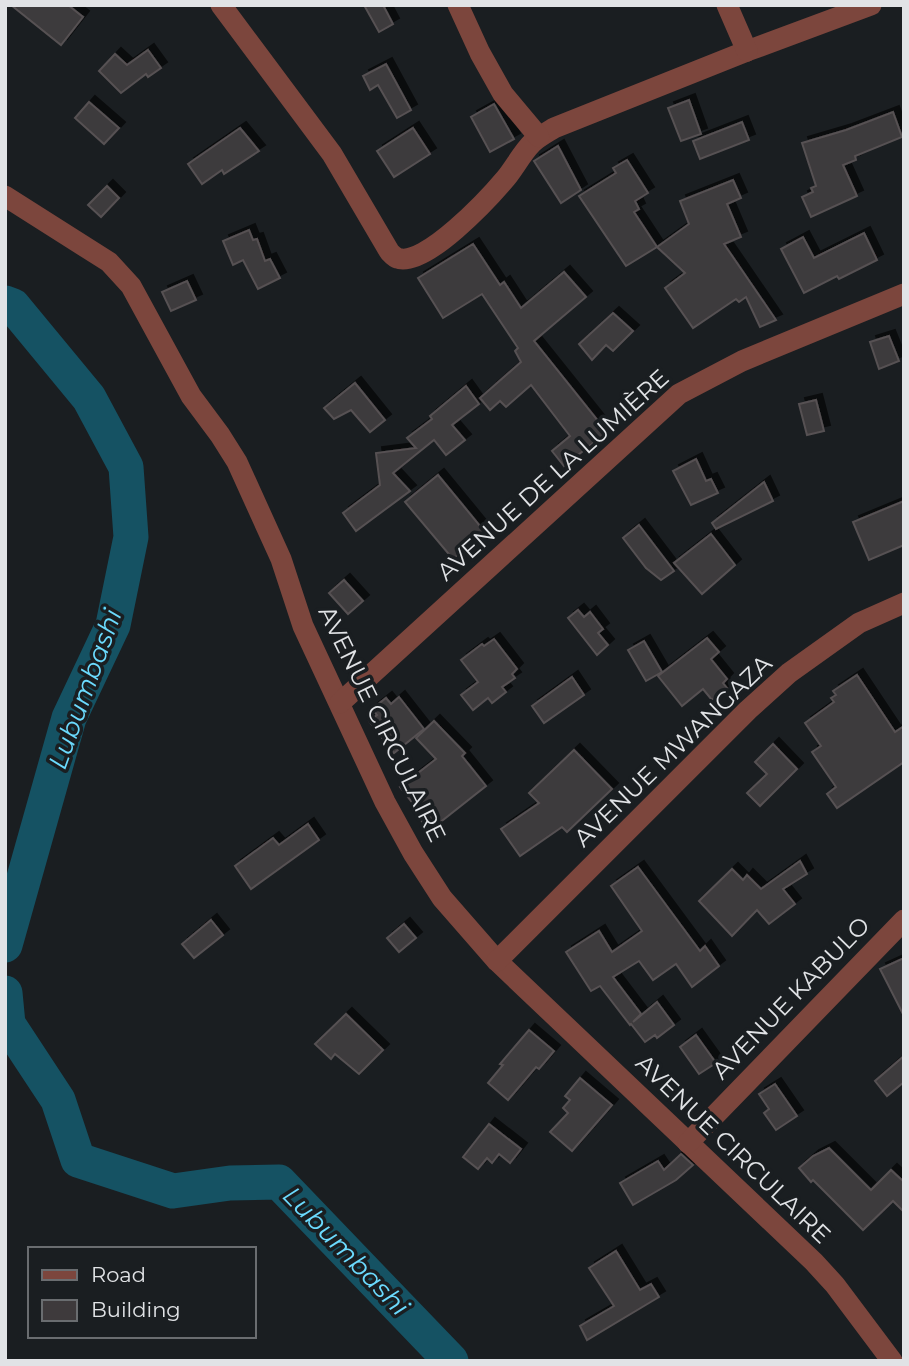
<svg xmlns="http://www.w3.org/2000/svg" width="909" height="1366" font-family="Montserrat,sans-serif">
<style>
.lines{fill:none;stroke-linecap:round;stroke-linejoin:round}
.river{stroke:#155263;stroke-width:35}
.building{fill:#3e3a3c;stroke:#565153;stroke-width:2;filter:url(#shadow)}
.street{stroke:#7c463d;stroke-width:21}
.labels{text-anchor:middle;stroke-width:7;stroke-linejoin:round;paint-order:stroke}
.street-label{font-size:24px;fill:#e1e3e6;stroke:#1a1e21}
.water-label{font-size:26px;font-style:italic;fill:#6bdafd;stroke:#1a1e21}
</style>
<defs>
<filter id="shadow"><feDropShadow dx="6" dy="-6" stdDeviation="0" flood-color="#0009"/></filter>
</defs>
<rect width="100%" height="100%" fill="#1a1e21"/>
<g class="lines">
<!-- river -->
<g class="river">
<path d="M5 303 13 306 89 398 126 467 131 537 113 625 69 718 5 945"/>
<path d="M5 993 8 1024 58 1100 78 1160 173 1191 230 1183 279 1182 451 1361"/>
</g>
</g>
<!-- building -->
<g class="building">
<path d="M11 5H68L83 17 61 45Z"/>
<path d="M364 5H383L393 24 379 32Z"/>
<path d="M148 50 161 68 148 77 146 74 121 93 99 71 115 54 127 65Z"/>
<path d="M386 64 411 110 397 118 378 85 370 90 363 76Z"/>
<path d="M689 100 701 134 681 141 668 108Z"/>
<path d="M89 102 119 128 104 144 75 118Z"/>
<path d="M494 104 514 139 490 152 471 117Z"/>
<path d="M893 112 902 137 855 156 856 160 843 165 857 196 811 217 802 197 813 192 811 188 816 186 802 143 846 130Z"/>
<path d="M742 122 749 140 700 159 693 141Z"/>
<path d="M240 128 259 151 224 174 222 170 202 184 188 164Z"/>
<path d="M413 128 430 154 394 177 377 151Z"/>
<path d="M558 146 581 190 561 203 534 161Z"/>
<path d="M627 160 648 193 635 201 639 209 634 212 657 247 626 266 579 196 616 173 613 168Z"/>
<path d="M733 180 741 198 727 204 741 237 724 244 776 320 760 327 746 297 739 302 736 299 693 328 665 288 685 273 657 247 689 224 680 201Z"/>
<path d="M107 186 119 198 101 217 88 205Z"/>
<path d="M249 230 253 240 257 239 265 261 270 259 280 278 258 289 243 260 233 265 223 241Z"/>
<path d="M864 233 877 260 839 279 837 276 804 293 781 249 803 237 814 258Z"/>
<path d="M473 244 500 285 504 282 521 308 564 272 586 297 534 341 607 432 564 466 552 451 570 436 531 385 506 407 500 401 490 410 480 398 521 362 515 351 518 348 482 294 443 318 418 278Z"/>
<path d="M187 281 196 300 171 311 162 292Z"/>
<path d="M613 313 633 331 613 351 606 345 592 360 579 344Z"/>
<path d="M889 336 899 361 879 369 870 342Z"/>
<path d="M355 383 385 420 370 432 351 410 334 419 324 408Z"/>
<path d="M466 386 479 404 452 425 465 440 446 455 434 440 393 473 410 491 356 531 343 513 380 485 376 453 416 448 407 438 432 419 430 416Z"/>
<path d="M816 400 824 431 807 435 799 404Z"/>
<path d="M696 459 706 481 711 479 718 493 691 505 673 471Z"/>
<path d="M438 475 485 532 453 559 405 502Z"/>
<path d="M764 482 773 501 716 529 712 523Z"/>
<path d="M904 501V545L869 560 853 522Z"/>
<path d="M639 525 674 571 661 580 646 568 623 538Z"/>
<path d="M711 534 735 565 702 594 674 563Z"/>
<path d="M344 580 363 601 348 614 329 593Z"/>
<path d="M578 610 584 617 590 612 603 629 598 633 608 645 597 655 568 618Z"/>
<path d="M707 638 719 652 711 659 727 679 723 683 727 688 712 700 703 689 682 706 658 676Z"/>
<path d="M494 639 517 669 512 674 515 678 502 687 506 692 492 703 488 698 473 710 461 695 478 682 461 660 482 644 484 646Z"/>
<path d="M644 641 662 672 646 681 628 650Z"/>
<path d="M857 675 895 732 904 726V762L837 808 827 794 836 787 812 752 821 746 805 723 834 702 831 698 836 695 833 691Z"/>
<path d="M572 677 584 695 544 723 532 706Z"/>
<path d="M399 697 424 729 394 753 369 721 377 715 372 709 386 698 391 704Z"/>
<path d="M434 721 465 753 462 756 486 786 429 831 418 816 421 814 400 787 436 759 416 738Z"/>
<path d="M773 744 797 769 760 806 747 793 767 774 755 762Z"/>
<path d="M574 750 612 789 567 832 562 827 520 856 501 829 539 803 529 793Z"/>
<path d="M308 824 319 840 251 889 235 866 273 838 279 845Z"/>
<path d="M800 861 807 874 783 889 795 904 769 924 757 910 732 936 699 901 732 869 743 880 747 875 761 889Z"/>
<path d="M638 867 700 951 705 946 719 966 692 987 676 964 653 980 639 961 613 977 641 1014 633 1022 657 1002 674 1025 657 1038 655 1035 645 1042 631 1024 630 1025 600 986 591 991 566 952 599 931 612 952 642 931 611 886Z"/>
<path d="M211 920 223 935 194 958 182 944Z"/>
<path d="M404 924 416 938 399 952 387 938Z"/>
<path d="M904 958V1016L880 969Z"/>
<path d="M346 1014 383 1050 359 1074 335 1054 331 1059 315 1044Z"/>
<path d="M529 1030 554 1051 539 1069 536 1067 508 1100 488 1083 503 1065 500 1064Z"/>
<path d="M696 1035 716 1063 699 1074 680 1047Z"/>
<path d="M904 1056V1082L887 1096 875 1081Z"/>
<path d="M580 1078 612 1105 572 1151 550 1132 568 1113 563 1108 570 1100 565 1096Z"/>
<path d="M775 1084 797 1116 776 1130 764 1113 769 1109 759 1094Z"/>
<path d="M489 1124 521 1149 510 1163 499 1154 492 1163 487 1158 478 1169 463 1157Z"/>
<path d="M829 1148 871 1190 891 1170 904 1182V1212L893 1201 863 1230 813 1180 811 1182 799 1168 813 1156Z"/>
<path d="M681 1154 693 1165 676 1180 633 1205 620 1183 658 1161 664 1170Z"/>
<path d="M616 1251 640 1290 651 1284 659 1297 587 1340 580 1326 614 1306 589 1268Z"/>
</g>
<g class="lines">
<!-- street -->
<g class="street">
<path d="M221 5 332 154 389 251C390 253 396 258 397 258 424 269 490 197 506 178 515 167 522 153 532 143 538 137 546 133 554 128L747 51 871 5"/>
<path d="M458 5 480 53 503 94 539 137"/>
<path d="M727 5 747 51"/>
<path d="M5 196 109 262 131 286 191 396 220 435 237 462 281 559 303 626 385 802 413 853 442 898 497 961 814 1262 835 1285 892 1361"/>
<path d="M340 703 679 394 742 361 904 294"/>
<path d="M497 961 748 710 789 673 859 623 904 603"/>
<path d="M688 1143 904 920"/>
</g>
</g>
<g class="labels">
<!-- street labels -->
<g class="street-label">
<text transform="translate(553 475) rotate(-42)" y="8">AVENUE DE LA LUMIÈRE</text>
<text transform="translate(382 724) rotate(64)" y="8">AVENUE CIRCULAIRE</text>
<text transform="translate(673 751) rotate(-44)" y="8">AVENUE MWANGAZA</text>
<text transform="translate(791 998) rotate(-46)" y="8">AVENUE KABULO</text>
<text transform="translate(733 1149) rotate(44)" y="8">AVENUE CIRCULAIRE</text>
</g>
<!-- water labels -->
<g class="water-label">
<text transform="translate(85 689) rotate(-70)" y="9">Lubumbashi</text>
<text transform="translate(346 1251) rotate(46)" y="9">Lubumbashi</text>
</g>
</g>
<!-- border -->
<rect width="909" height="1366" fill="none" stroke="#e1e3e6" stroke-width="14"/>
<!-- legend -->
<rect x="28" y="1247" width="228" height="91" fill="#1a1e21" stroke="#6a6d70" stroke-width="2"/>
<rect x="42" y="1270" width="35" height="10" fill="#7c463d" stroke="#6a6d70" stroke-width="2"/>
<text x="91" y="1282" font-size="21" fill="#e1e3e6">Road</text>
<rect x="42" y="1300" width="35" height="21" fill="#3e3a3c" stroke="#6a6d70" stroke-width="2"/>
<text x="91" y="1317" font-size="21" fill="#e1e3e6">Building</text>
</svg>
